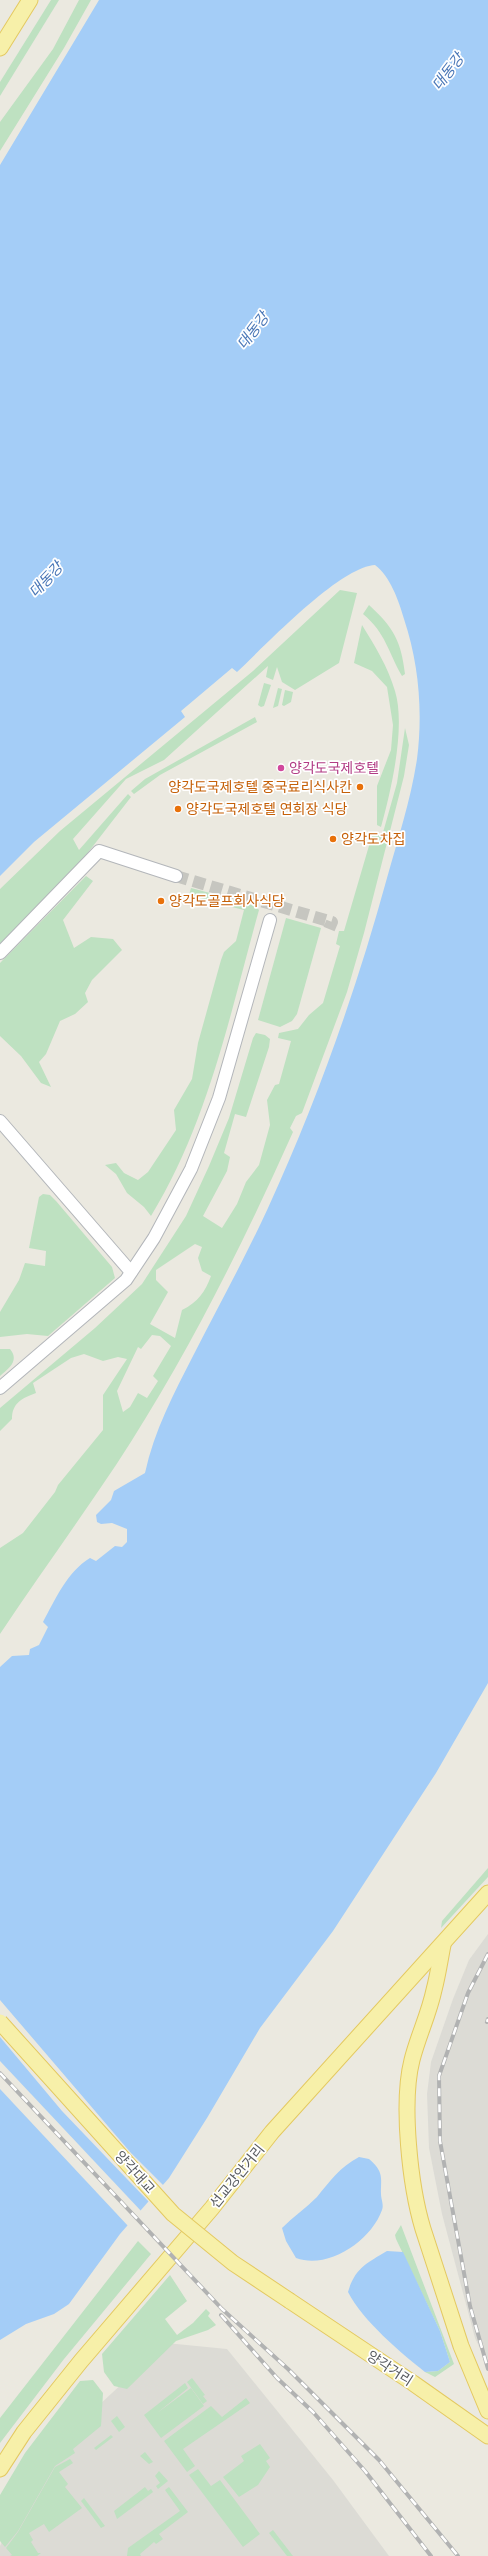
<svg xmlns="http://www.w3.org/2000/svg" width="488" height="2556" font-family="'Golos Text','Noto Sans KR',sans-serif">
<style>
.industrial{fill:#dcdbd5}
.green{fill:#bee1c1;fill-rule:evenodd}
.water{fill:#a4cdf7}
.pier{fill:#ebe9e0}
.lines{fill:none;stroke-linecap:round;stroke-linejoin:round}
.minor-tunnel{stroke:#c6c6c0;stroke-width:12;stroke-dasharray:12 6;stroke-linecap:butt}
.minor-casing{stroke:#b3b6ba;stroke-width:14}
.major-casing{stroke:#e4c960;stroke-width:17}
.minor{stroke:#fff;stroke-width:12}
.major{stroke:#f7f0a9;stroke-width:15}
.rail-casing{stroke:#b1b2b2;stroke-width:4}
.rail{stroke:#fff;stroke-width:2.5;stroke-dasharray:8;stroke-linecap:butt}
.major-bridge-casing{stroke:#e4c960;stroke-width:17;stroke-linecap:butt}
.major-bridge{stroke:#f7f0a9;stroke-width:15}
.hotel-dot{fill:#d1479c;stroke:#fff;stroke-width:1.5}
.food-dot{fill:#e8710a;stroke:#fff;stroke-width:1.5}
.labels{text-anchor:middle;stroke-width:3.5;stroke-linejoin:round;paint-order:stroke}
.hotel-label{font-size:14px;fill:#b23c85;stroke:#fff;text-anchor:start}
.food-label{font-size:14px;fill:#c56008;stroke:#fff;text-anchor:start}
.street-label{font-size:14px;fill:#595c60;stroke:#fff}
.water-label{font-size:15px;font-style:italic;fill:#4a77b7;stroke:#fff}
</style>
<rect width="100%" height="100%" fill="#ebe9e0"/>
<!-- industrial -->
<g class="industrial">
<path d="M488 1934V2365L475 2338 442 2214 429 2148 427 2094 431 2062 453 1999 469 1960Z"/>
<path d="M166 2343 227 2349 333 2480 389 2556H0V2546L19 2502 58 2443Z"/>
</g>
<!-- green -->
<g class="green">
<path d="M51 0H59L0 96V82Z"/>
<path d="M79 0H91L64 48 0 151V122L53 49Z"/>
<path d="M340 590 357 593 339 663 295 690 282 682 277 667 273 680 266 677 268 666 164 760 126 779 73 839 79 850 128 794 131 797 83 859 0 944V889L60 831 253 671Z"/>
<path d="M369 605C394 628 401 641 405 674L402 676C388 652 386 633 363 614Z"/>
<path d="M362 625C375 646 388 667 395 691 406 727 391 791 381 827L377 825V786L391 750 393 725 387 687 372 671 354 663Z"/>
<path d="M264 683 271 685 264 706 261 707 258 705Z"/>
<path d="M278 688 282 689 278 706 273 708Z"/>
<path d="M285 690 293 692 291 702 284 706 282 705Z"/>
<path d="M255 717 257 722 160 775 134 794 131 791 145 779Z"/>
<path d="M405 728 409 745 404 776 364 933 347 992 302 1113 296 1116 290 1128 293 1132C242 1246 185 1360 116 1465 78 1522 38 1577 0 1634V1548L23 1533 55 1492 58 1485 103 1430V1395L127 1359 118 1357 103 1361 84 1354 71 1358 33 1383 36 1393C22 1398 12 1403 12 1419L0 1431V1408L95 1328 142 1284 186 1216 209 1166 229 1118 253 1038 256 1033 265 1035 270 1039 269 1047 246 1117 235 1114 224 1153 230 1157 227 1171 203 1216 222 1228 237 1204 246 1182 259 1165 270 1125 267 1100 275 1085 279 1084 291 1041 278 1038 279 1033 298 1029 309 1015 323 1003 340 946 336 944 339 931H344L373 832 382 835 384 829 397 783ZM195 1244 202 1247 198 1258 202 1271 211 1276C205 1292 198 1302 182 1310L175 1338 150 1324 168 1292 156 1280V1270ZM152 1335 160 1336 171 1346 153 1376 158 1381 147 1398 138 1393 130 1407 123 1412 117 1391 138 1347 141 1349Z"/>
<path d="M86 876 93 881 63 920 74 948 91 937 113 939 122 950 92 980 85 993 88 1002 75 1014 60 1021 46 1054 39 1062 51 1087 41 1083 21 1056 0 1036V963Z"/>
<path d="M191 888 210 893 208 900 189 895Z"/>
<path d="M226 898 255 906 259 910C230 1014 208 1123 151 1216L144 1207 127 1193 116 1174 105 1165 116 1163 124 1173 138 1180 148 1172 176 1130 174 1110 192 1079 198 1043 221 960 224 952 236 941 244 910 224 905Z"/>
<path d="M286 918 321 928 297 1014 292 1021 280 1027 258 1020Z"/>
<path d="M43 1194 50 1195 56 1201 112 1267 115 1278 48 1336 27 1334 0 1337V1312L19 1280 25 1263 45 1266 46 1251 29 1248 39 1197Z"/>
<path d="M0 1349H10C20 1361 8 1369 0 1376Z"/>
<path d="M488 1868V1877L441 1928 442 1921Z"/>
<path d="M401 2225 454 2364 435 2377 425 2372 438 2371 450 2362 440 2331 396 2239 395 2235Z"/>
<path d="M138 2241 151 2254 64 2359 0 2443V2418Z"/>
<path d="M170 2275 187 2301 165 2319 177 2335 193 2323 206 2309 210 2313 208 2316 216 2325 208 2330 176 2341 127 2389 114 2386 104 2372 102 2354Z"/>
<path d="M192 2378 205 2395 203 2396 207 2401 203 2404 187 2382Z"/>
<path d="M93 2380 103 2393 101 2426 73 2449 75 2453 55 2466 18 2531 5 2547 0 2541V2495L25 2453 80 2381Z"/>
<path d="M185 2383 188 2388 157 2413 191 2388 204 2406 161 2438 144 2415Z"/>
<path d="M246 2398 250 2403 183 2449 195 2466 187 2472 164 2441 211 2406 222 2417Z"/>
<path d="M117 2416 125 2427 119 2432 111 2421Z"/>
<path d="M111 2435 113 2437 96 2450 94 2448Z"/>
<path d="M260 2444 270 2458 266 2461 270 2467 258 2485 239 2497 223 2477 244 2461 241 2456Z"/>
<path d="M145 2452 153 2462 149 2464 140 2456Z"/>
<path d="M70 2459 73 2463 59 2472 68 2484 65 2487 82 2508 49 2532 44 2524 29 2533 33 2540 31 2542 38 2553H41L37 2556H10L12 2555 6 2548 18 2532 55 2467Z"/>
<path d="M198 2469 211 2486 220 2480 260 2534 243 2547 189 2475Z"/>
<path d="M159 2471 168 2481 158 2489 156 2486 160 2483 155 2476Z"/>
<path d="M145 2487 148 2491 151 2489 153 2492 117 2519 114 2511Z"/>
<path d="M169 2487 188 2512 159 2534 163 2539 156 2544 154 2542 140 2554 141 2556H127L128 2548 180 2511 165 2490Z"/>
<path d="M84 2498 105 2526 101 2528 81 2501Z"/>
<path d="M273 2530 293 2556H287L269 2533Z"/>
</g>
<!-- water -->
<g class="water">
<path d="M99 0H488V1683L436 1773 333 1931 260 2028 207 2118 169 2178 120 2234 69 2304 54 2314 26 2324 0 2340V1667L12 1656 29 1655 30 1649 39 1645 48 1627 43 1622C55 1600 67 1572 90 1558L96 1561 115 1546 122 1547 127 1542V1529L112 1523 101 1524 97 1522 96 1515 111 1500 114 1491 145 1473C154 1431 174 1393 193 1356 218 1307 245 1258 268 1208 317 1101 356 991 387 878 398 839 411 799 417 759 423 712 419 664 404 619 399 601 390 576 375 565 339 567 265 646 237 672L232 668 181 711 185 717 34 842 0 876V165Z"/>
<path d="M359 2157 369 2159C384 2172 381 2177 381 2194 381 2199 384 2205 382 2210 371 2241 328 2270 296 2258L286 2241 282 2228C293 2217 306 2208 317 2197 330 2181 340 2167 359 2157Z"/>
<path d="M387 2251 403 2252 440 2331 450 2362 438 2371 425 2372C400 2352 363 2321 348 2292 355 2268 367 2263 387 2251Z"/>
</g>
<!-- pier -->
<g class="pier">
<path d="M0 2000 131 2153 164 2186 150 2203 62 2111 0 2037Z"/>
<path d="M0 2061 142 2212 129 2227 0 2089Z"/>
</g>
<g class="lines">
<!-- minor-tunnel -->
<path class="minor-tunnel" d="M176 876 332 922 329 929"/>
<!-- minor casing -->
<g class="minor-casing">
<g id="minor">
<path d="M0 953 99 851 176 876"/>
<path d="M0 1121 131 1272"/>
<path d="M0 1388 126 1280 154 1238 191 1169 219 1098 270 920"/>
</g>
</g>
<!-- major casing -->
<g class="major-casing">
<g id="major">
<path d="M0 48 30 0"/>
<path d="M443 1945C440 1960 438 1975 434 1990 429 2014 418 2036 412 2060 401 2103 410 2186 423 2229L461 2346 488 2411"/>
<path d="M290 2301 413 2383 488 2436"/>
<path d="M0 2469 24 2432 81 2361 212 2208 272 2132 488 1893"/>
</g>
</g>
<!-- minor -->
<use href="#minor" class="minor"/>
<!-- major -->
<use href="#major" class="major"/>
<!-- rail casing -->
<g class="rail-casing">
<g id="rail">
<path d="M488 1954 468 1993 439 2076 440 2141 470 2306 488 2369"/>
<path d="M487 2022 488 2019"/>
<path d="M0 2073 222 2309 288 2369 379 2460 458 2556"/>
<path d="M221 2315 277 2378 313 2412 365 2471 431 2556"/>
</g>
</g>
<!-- rail -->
<use href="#rail" class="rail"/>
<!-- major-bridge casing -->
<g class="major-bridge-casing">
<path id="major-bridge" d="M0 2022 173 2214 233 2263 290 2301"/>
</g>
<!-- major-bridge -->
<use href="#major-bridge" class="major-bridge"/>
</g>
<!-- markers -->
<circle class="hotel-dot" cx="281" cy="768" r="4"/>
<g class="food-dot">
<circle cx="360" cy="787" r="4"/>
<circle cx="178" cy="809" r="4"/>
<circle cx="333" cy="839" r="4"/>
<circle cx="161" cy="901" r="4"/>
</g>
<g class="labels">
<!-- hotel labels -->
<g class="hotel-label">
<text x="289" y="773">양각도국제호텔</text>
</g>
<!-- food labels -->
<g class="food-label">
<text x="352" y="792" text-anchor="end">양각도국제호텔 중국료리식사칸</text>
<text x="186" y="814">양각도국제호텔 연회장 식당</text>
<text x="341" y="844">양각도차집</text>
<text x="169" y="906">양각도골프회사식당</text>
</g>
<!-- street labels -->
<g class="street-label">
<text transform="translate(135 2172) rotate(48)" y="5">양각대교</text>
<text transform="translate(237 2176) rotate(-51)" y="5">선교강안거리</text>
<text transform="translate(390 2368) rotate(33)" y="5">양각거리</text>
</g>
<!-- water labels -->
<g class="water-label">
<text transform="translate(448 72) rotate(-53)" y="5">대동강</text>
<text transform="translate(253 331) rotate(-53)" y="5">대동강</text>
<text transform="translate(46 580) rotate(-47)" y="5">대동강</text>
</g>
</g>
</svg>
